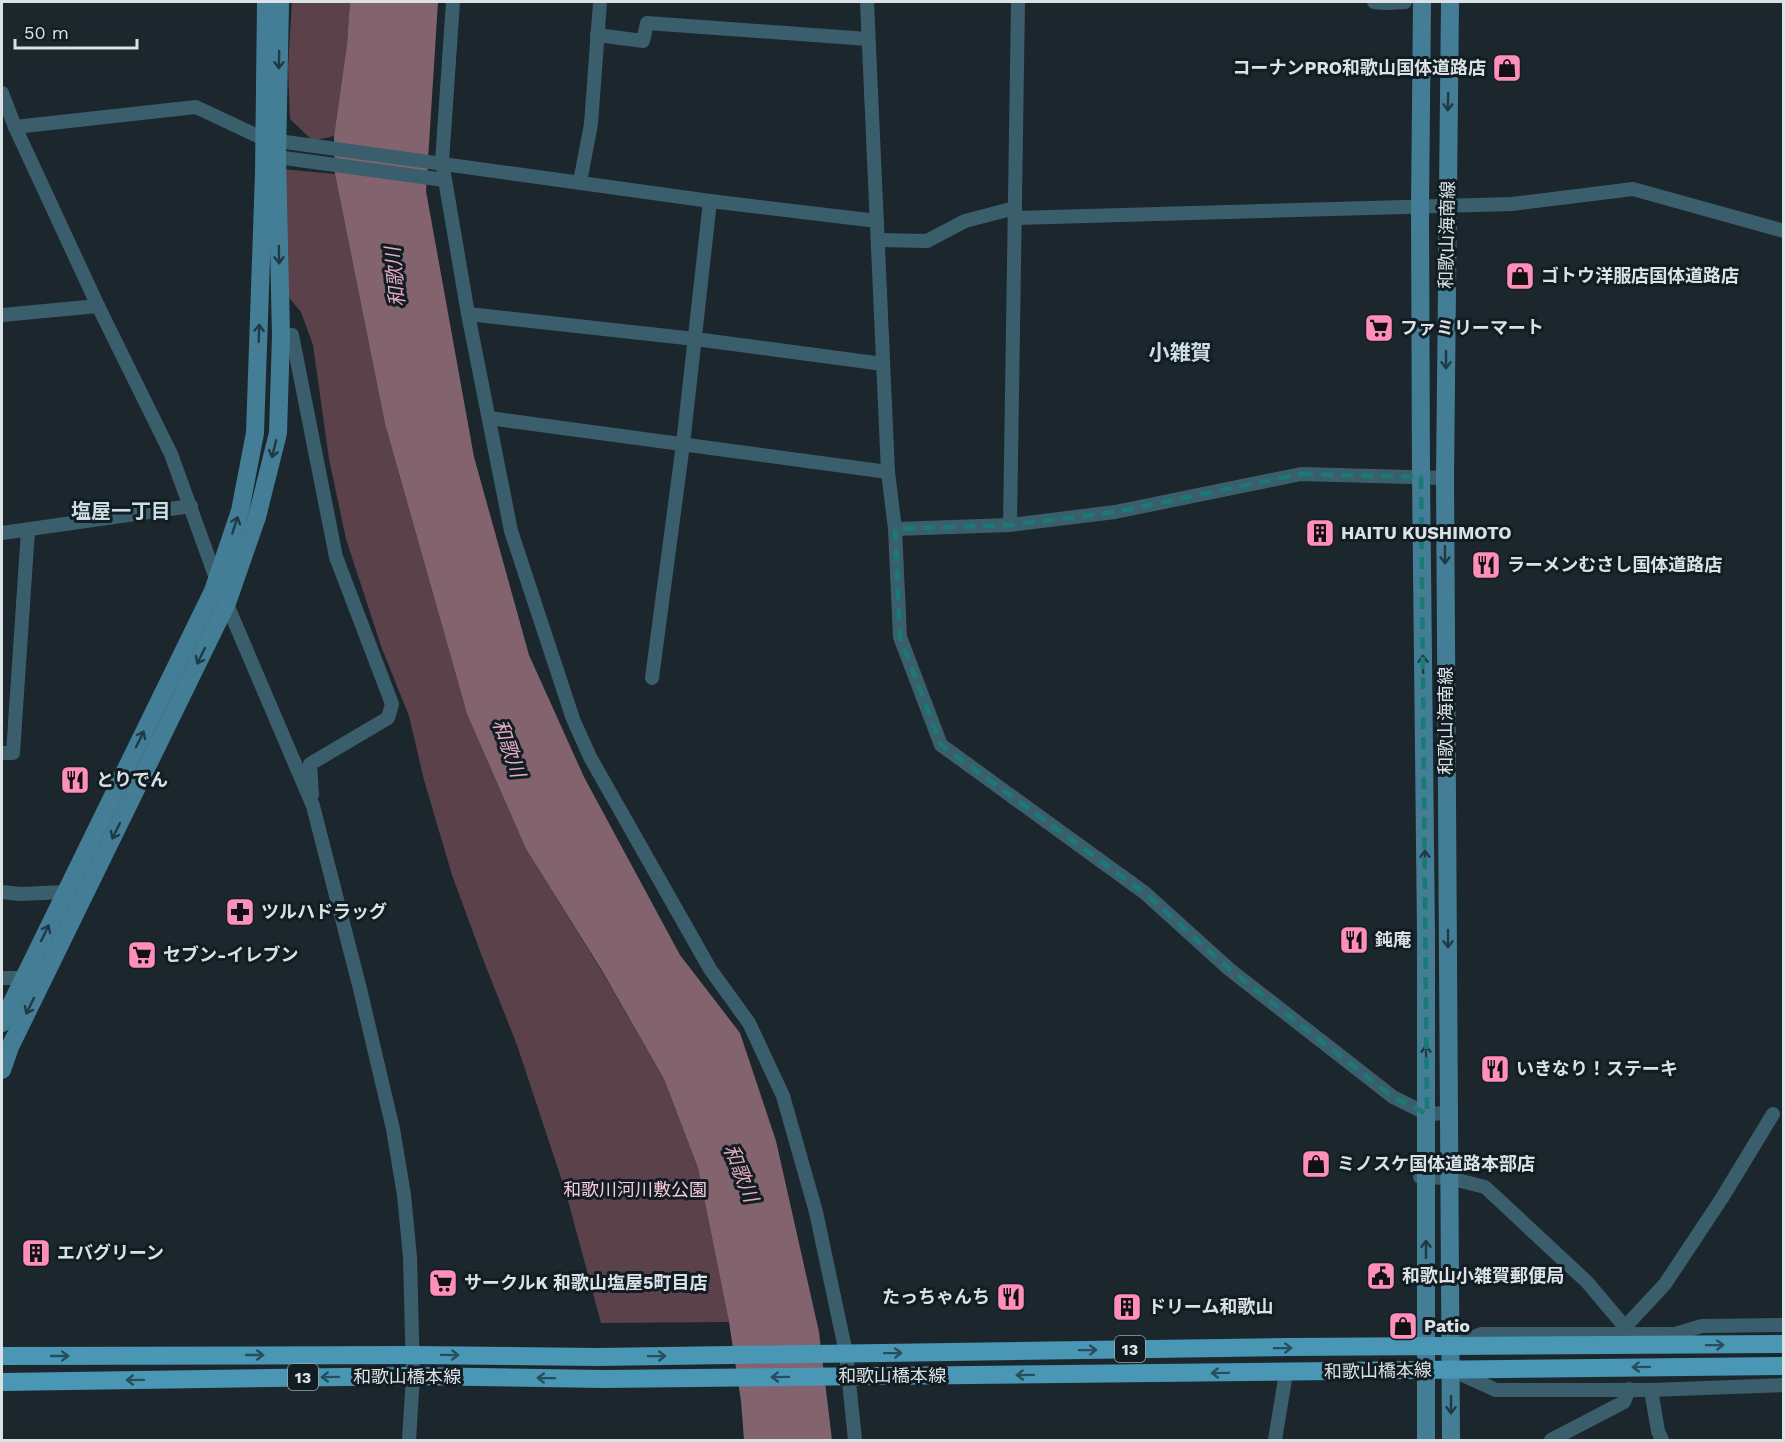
<svg xmlns="http://www.w3.org/2000/svg" width="1785" height="1442" font-family="'Work Sans','Noto Sans JP',sans-serif">
<style>
.green{fill:#5a414a}
.water{fill:#83636e}
.lines{fill:none;stroke-linecap:round;stroke-linejoin:round}
.street{stroke:#3b5e6d;stroke-width:14}
.secondary{stroke:#437e96;stroke-width:18}
.primary{stroke:#4997b5;stroke-width:18}
.oneway{stroke:#203a45}
.oneway2{stroke:#274e5d}
.marked{fill:none;stroke:#197b74;stroke-width:4.5;stroke-dasharray:12 8;stroke-linejoin:round}
.labels{text-anchor:middle;stroke-width:6;stroke-linejoin:round;paint-order:stroke}
.shield{fill:#111d22;stroke:#9ea7ab;stroke-width:1.5}
.shield-label{font-size:16px;font-weight:bold;fill:#dbe2e6}
.poi-label{font-size:18px;font-weight:bold;fill:#dbe2e6;stroke:#111d22;text-anchor:start}
.street-label{font-size:18px;fill:#dbe2e6;stroke:#111d22}
.park-label{font-size:18px;fill:#fbc9da;stroke:#111d22}
.water-label{font-size:20px;font-style:italic;fill:#e7abc0;stroke:#111d22}
.neighbourhood-label{font-size:20px;font-weight:bold;fill:#cedee5;stroke:#111d22}
.quarter-label{font-size:21px;font-weight:bold;fill:#cedee5;stroke:#111d22}
</style>
<rect width="100%" height="100%" fill="#1b272c"/>
<!-- green -->
<g class="green">
<path d="M292 2H350L347 44 334 136 313 141 290 119 288 68Z"/>
<path d="M283 169 335 174 385 424 467 714 526 849 601 970 664 1079 698 1168 729 1322 601 1323 566 1193 517 1045 481 954 452 875 424 780 409 716 381 646 346 539 329 459 313 345 301 312 285 293Z"/>
</g>
<!-- water -->
<path class="water" d="M350 2H438L426 191 474 457 529 655 584 777 680 955 740 1033 776 1141 819 1332 832 1440H744L741 1401 729 1322 698 1168 664 1079 601 969 526 849 467 714 385 424 335 174 334 136 347 44Z"/>
<g class="lines">
<!-- street -->
<g class="street">
<path d="M453 2 442 162 468 314 511 531 573 719 590 757 710 969 749 1023 783 1096 816 1212 846 1353 855 1440"/>
<path d="M867 2 888 472 895 529 900 637 941 745 1145 893 1229 969 1393 1097 1427 1114 1448 1113"/>
<path d="M1374 2 1385 3 1405 2"/>
<path d="M597 35 643 41 647 23 868 39"/>
<path d="M2 93 15 127 98 306 171 454 217 581 313 806 360 989 393 1129 404 1195 410 1257 413 1376 409 1440"/>
<path d="M15 127 196 107 264 139 710 201 877 221"/>
<path d="M277 157 444 180"/>
<path d="M580 182 591 124 600 2"/>
<path d="M1015 218 1512 204 1633 189 1784 231"/>
<path d="M878 240 927 241 965 221 1015 208"/>
<path d="M468 314 695 339 883 364"/>
<path d="M2 315 98 306"/>
<path d="M281 335H292L336 557 392 704 388 718 310 764 312 795"/>
<path d="M489 418 888 472"/>
<path d="M1010 525 1018 2"/>
<path d="M895 529 1010 525 1115 512 1301 474 1445 478"/>
<path d="M2 533 191 506"/>
<path d="M652 678 683 444 710 201"/>
<path d="M2 753H13L28 530"/>
<path d="M2 892 20 894 65 892"/>
<path d="M2 978H23"/>
<path d="M1420 1177 1449 1178 1485 1187 1587 1282 1625 1327"/>
<path d="M1626 1334 1625 1327 1665 1284 1722 1198 1773 1114"/>
<path d="M1458 1343 1481 1334H1675L1702 1326 1784 1325"/>
<path d="M1454 1371 1496 1390H1651L1784 1385"/>
<path d="M1651 1390 1658 1431 1662 1440"/>
<path d="M1275 1440 1286 1373"/>
<path d="M1551 1440 1624 1402 1629 1389"/>
</g>
<!-- secondary -->
<g class="secondary">
<path d="M1422 2 1420 208 1421 477 1426 934V1440"/>
<path d="M1450 2 1445 478 1451 1440"/>
<path d="M2 1023 213 591 240 511 255 433 264 173 266 2"/>
<path d="M2 1070 10 1047 227 603 257 517 278 433 281 335 277 157 280 2"/>
</g>
<!-- primary -->
<g class="primary">
<path d="M2 1356 412 1355 598 1357 1289 1347 1784 1344"/>
<path d="M2 1382 413 1376 604 1379 1784 1366"/>
</g>
</g>
<!-- one-way arrows -->
<defs><path id="oneway-shaft" d="M-6 0H5M1.5-3L5.5 0L1.5 3" fill="none" stroke-width="1.6" stroke-linecap="round" stroke-linejoin="round" transform="scale(1.5)"/></defs>
<g class="oneway">
<use href="#oneway-shaft" transform="translate(279 60) rotate(91)"/>
<use href="#oneway-shaft" transform="translate(1448 102) rotate(91)"/>
<use href="#oneway-shaft" transform="translate(279 255) rotate(89)"/>
<use href="#oneway-shaft" transform="translate(259 333) rotate(-88)"/>
<use href="#oneway-shaft" transform="translate(1446 360) rotate(90)"/>
<use href="#oneway-shaft" transform="translate(274 449) rotate(104)"/>
<use href="#oneway-shaft" transform="translate(235 525) rotate(-72)"/>
<use href="#oneway-shaft" transform="translate(1445 555) rotate(90)"/>
<use href="#oneway-shaft" transform="translate(201 656) rotate(116)"/>
<use href="#oneway-shaft" transform="translate(1423 664) rotate(-91)"/>
<use href="#oneway-shaft" transform="translate(140 739) rotate(-64)"/>
<use href="#oneway-shaft" transform="translate(116 831) rotate(116)"/>
<use href="#oneway-shaft" transform="translate(1425 859) rotate(-91)"/>
<use href="#oneway-shaft" transform="translate(45 933) rotate(-64)"/>
<use href="#oneway-shaft" transform="translate(1448 939) rotate(90)"/>
<use href="#oneway-shaft" transform="translate(30 1006) rotate(116)"/>
<use href="#oneway-shaft" transform="translate(1426 1054) rotate(-90)"/>
<use href="#oneway-shaft" transform="translate(1426 1249) rotate(-90)"/>
<use href="#oneway-shaft" transform="translate(1451 1405) rotate(90)"/>
</g>
<g class="oneway2">
<use href="#oneway-shaft" transform="translate(1715 1345) rotate(-1)"/>
<use href="#oneway-shaft" transform="translate(1283 1348) rotate(-1)"/>
<use href="#oneway-shaft" transform="translate(1088 1350) rotate(-1)"/>
<use href="#oneway-shaft" transform="translate(893 1353) rotate(-1)"/>
<use href="#oneway-shaft" transform="translate(255 1355)"/>
<use href="#oneway-shaft" transform="translate(450 1355) rotate(1)"/>
<use href="#oneway-shaft" transform="translate(60 1356)"/>
<use href="#oneway-shaft" transform="translate(657 1356) rotate(-1)"/>
<use href="#oneway-shaft" transform="translate(1641 1367) rotate(179)"/>
<use href="#oneway-shaft" transform="translate(1220 1373) rotate(179)"/>
<use href="#oneway-shaft" transform="translate(1025 1375) rotate(179)"/>
<use href="#oneway-shaft" transform="translate(330 1377) rotate(179)"/>
<use href="#oneway-shaft" transform="translate(780 1377) rotate(179)"/>
<use href="#oneway-shaft" transform="translate(546 1378) rotate(-179)"/>
<use href="#oneway-shaft" transform="translate(135 1380) rotate(179)"/>
</g>
<!-- marked area -->
<path class="marked" d="M1301 474 1421 477 1427 1114 1393 1097 1229 969 1145 893 941 745 900 637 895 529 1010 525 1115 512Z"/>
<!-- icons -->
<defs>
<g id="shop-square" transform="scale(1.5)"><rect x="-9" y="-9" width="18" height="18" rx="4" fill="#ff8eba" stroke="#111d22"/><path d="M-5-2.5h2.3a2.7 3.5 0 0 1 5.4 0H5L5.5 6h-11ZM-1.5-2.5h3a1.5 2.3 0 0 0-3 0Z" fill="#111"/></g>
<g id="supermarket-square" transform="scale(1.5)"><rect x="-9" y="-9" width="18" height="18" rx="4" fill="#ff8eba" stroke="#111d22"/><path d="M-6-5.5h2.5l.6 2H6L4.5 2H-2.5L-4.4-4H-6ZM-1.5 3.2a1.3 1.3 0 1 0 .1 0ZM3 3.2a1.3 1.3 0 1 0 .1 0Z" fill="#111"/></g>
<g id="building-square" transform="scale(1.5)"><rect x="-9" y="-9" width="18" height="18" rx="4" fill="#ff8eba" stroke="#111d22"/><path d="M-4-6H4V6H1V3H-1V6H-4ZM-2.5-4.3h1.7v1.8h-1.7ZM.8-4.3h1.7v1.8H.8ZM-2.5-1h1.7V.8h-1.7ZM.8-1h1.7V.8H.8Z" fill="#111"/></g>
<g id="restaurant-square" transform="scale(1.5)"><rect x="-9" y="-9" width="18" height="18" rx="4" fill="#ff8eba" stroke="#111d22"/><path d="M-5-6h1v4h1v-4h1v4h1v-4h1v5L-1.5 .5V6h-2V.5L-5-1ZM5-6V6H3V1.5H1.5Q1.5-4 5-6Z" fill="#111"/></g>
<g id="pharmacy-square" transform="scale(1.5)"><rect x="-9" y="-9" width="18" height="18" rx="4" fill="#ff8eba" stroke="#111d22"/><path d="M-2-6h4v4h4v4h-4v4h-4v-4h-4v-4h4Z" fill="#111"/></g>
<g id="civic-square" transform="scale(1.5)"><rect x="-9" y="-9" width="18" height="18" rx="4" fill="#ff8eba" stroke="#111d22"/><path d="M-.6-6.5H3V-4.5H.6V-3L4-1V1h2V6H-6V1h2V-1L-.6-3ZM-1.2 2.5V6h2.4V2.5Z" fill="#111"/></g>
</defs>
<g fill-rule="evenodd">
<use href="#shop-square" x="1507" y="68"/>
<use href="#shop-square" x="1520" y="276"/>
<use href="#supermarket-square" x="1379" y="328"/>
<use href="#building-square" x="1320" y="533"/>
<use href="#restaurant-square" x="1486" y="565"/>
<use href="#restaurant-square" x="75" y="780"/>
<use href="#pharmacy-square" x="240" y="912"/>
<use href="#restaurant-square" x="1354" y="940"/>
<use href="#supermarket-square" x="142" y="955"/>
<use href="#restaurant-square" x="1495" y="1069"/>
<use href="#shop-square" x="1316" y="1164"/>
<use href="#building-square" x="36" y="1253"/>
<use href="#civic-square" x="1381" y="1276"/>
<use href="#supermarket-square" x="443" y="1283"/>
<use href="#restaurant-square" x="1011" y="1297"/>
<use href="#building-square" x="1127" y="1307"/>
<use href="#shop-square" x="1403" y="1326"/>
</g>
<g class="labels">
<!-- shield labels -->
<g class="shield">
<rect x="1115" y="1336" width="30" height="26" rx="4.5"/>
<rect x="288" y="1364" width="30" height="26" rx="4.5"/>
</g>
<g class="shield-label">
<text x="1130" y="1355">13</text>
<text x="303" y="1383">13</text>
</g>
<!-- poi labels -->
<g class="poi-label">
<text x="1486" y="74" text-anchor="end">コーナンPRO和歌山国体道路店</text>
<text x="1541" y="282">ゴトウ洋服店国体道路店</text>
<text x="1400" y="334">ファミリーマート</text>
<text x="1341" y="539">HAITU KUSHIMOTO</text>
<text x="1507" y="571">ラーメンむさし国体道路店</text>
<text x="96" y="786">とりでん</text>
<text x="261" y="918">ツルハドラッグ</text>
<text x="1375" y="946">鈍庵</text>
<text x="163" y="961">セブン-イレブン</text>
<text x="1516" y="1075">いきなり！ステーキ</text>
<text x="1337" y="1170">ミノスケ国体道路本部店</text>
<text x="57" y="1259">エバグリーン</text>
<text x="1402" y="1282">和歌山小雑賀郵便局</text>
<text x="464" y="1289">サークルK 和歌山塩屋5町目店</text>
<text x="990" y="1303" text-anchor="end">たっちゃんち</text>
<text x="1148" y="1313">ドリーム和歌山</text>
<text x="1424" y="1332">Patio</text>
</g>
<!-- street labels -->
<g class="street-label">
<text transform="translate(1447 235) rotate(-89)" y="6">和歌山海南線</text>
<text transform="translate(1446 721) rotate(-90)" y="6">和歌山海南線</text>
<text transform="translate(1378 1371) rotate(-1)" y="6">和歌山橋本線</text>
<text x="892" y="1382">和歌山橋本線</text>
<text x="407" y="1383">和歌山橋本線</text>
</g>
<!-- park labels -->
<g class="park-label">
<text x="635" y="1196">和歌川河川敷公園</text>
</g>
<!-- water labels -->
<g class="water-label">
<text transform="translate(395 277) rotate(-95)" y="7">和歌川</text>
<text transform="translate(509 748) rotate(71)" y="7">和歌川</text>
<text transform="translate(741 1173) rotate(68)" y="7">和歌川</text>
</g>
<!-- neighbourhood labels -->
<g class="neighbourhood-label">
<text x="121" y="518">塩屋一丁目</text>
</g>
<!-- quarter labels -->
<g class="quarter-label">
<text x="1180" y="360">小雑賀</text>
</g>
</g>
<!-- border -->
<rect width="1785" height="1442" fill="none" stroke="#dbe2e6" stroke-width="6"/>
<!-- scale -->
<path d="M15 39v9h122v-9" fill="none" stroke="#dbe2e6" stroke-width="3"/>
<text x="24" y="39" font-size="18" fill="#dbe2e6" stroke="#111d22" stroke-width="4.5" paint-order="stroke">50 m</text>
</svg>
